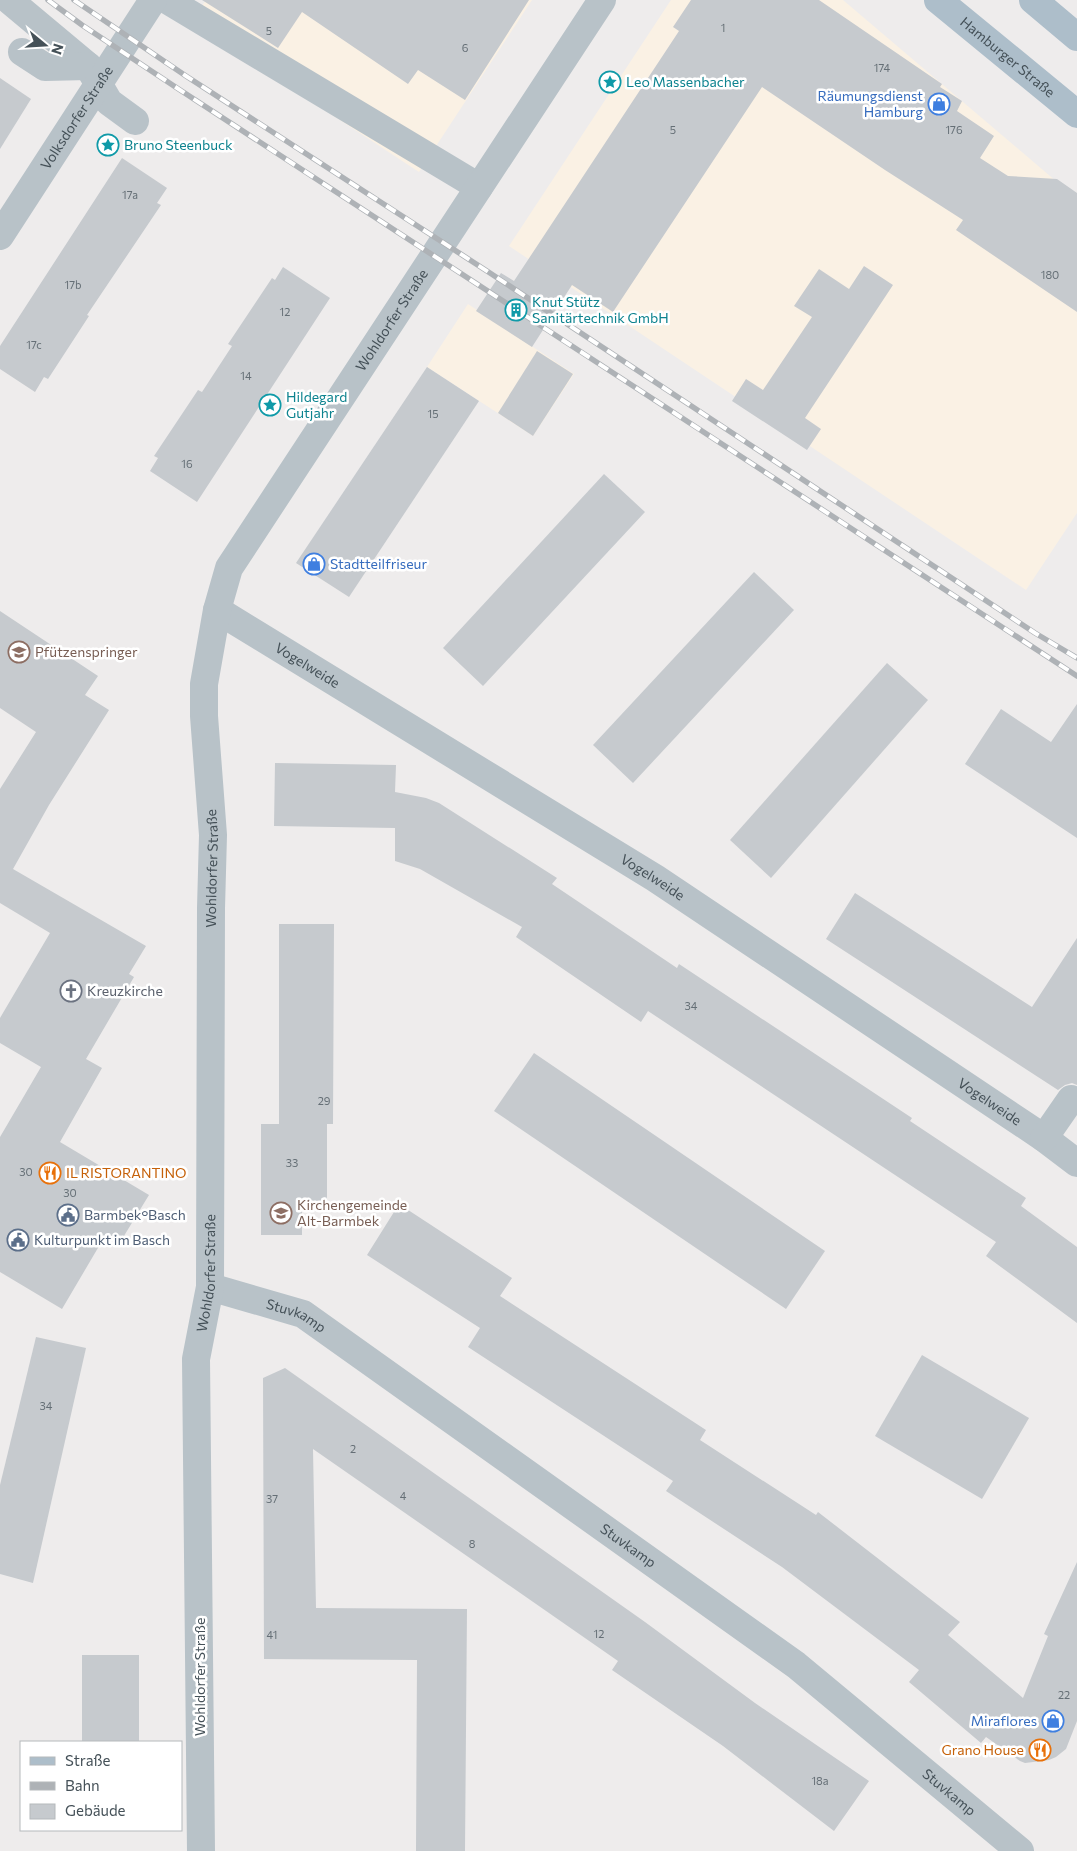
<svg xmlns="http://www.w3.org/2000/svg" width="1077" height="1851" font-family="Commissioner,sans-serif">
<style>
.commercial{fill:#faf1e4}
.building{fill:#c6cace}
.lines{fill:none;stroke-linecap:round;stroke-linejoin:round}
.minor{stroke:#b8c2c8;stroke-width:28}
.major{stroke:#adbeca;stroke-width:28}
.rail-casing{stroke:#aeb2b6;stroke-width:5.5}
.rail{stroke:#fff;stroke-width:4;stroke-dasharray:11;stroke-linecap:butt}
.labels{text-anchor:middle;stroke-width:5;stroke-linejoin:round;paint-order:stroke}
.number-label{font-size:11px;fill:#656f76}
.street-label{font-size:14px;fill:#455158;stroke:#fff}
.culture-label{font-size:14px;fill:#0d838f;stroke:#fff;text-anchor:start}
.shop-label{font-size:14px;fill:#366cbe;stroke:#fff;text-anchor:end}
.education-label{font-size:14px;fill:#785e54;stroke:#fff;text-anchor:start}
.worship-label{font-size:14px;fill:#5b616d;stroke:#fff;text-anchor:start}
.food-label{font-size:14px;fill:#c56008;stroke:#fff;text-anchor:start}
.service-label{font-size:14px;fill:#4e5e75;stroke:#fff;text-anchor:start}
</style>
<rect width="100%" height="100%" fill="#eeecec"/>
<!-- commercial -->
<g class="commercial">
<path d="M206 0H532L419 172 191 22Z"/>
<path d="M671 0H843L1077 199V513L1026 590 509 246Z"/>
<path d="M468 304 574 374 533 436 427 367Z"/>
</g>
<!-- building -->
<g class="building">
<path d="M202 0H529L465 100 418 70 408 84 302 12 278 48Z"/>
<path d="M691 0H819L942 84 940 87 962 101 957 111 994 136 980 158 1008 176 1057 179 1077 193V312L956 230 963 220 885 170 762 87 613 312 572 285 532 347 476 311 501 273 514 281 679 31 673 27Z"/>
<path d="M0 78 31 99 0 149Z"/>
<path d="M122 158 167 188 157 203 161 205 87 315 89 316 48 379 44 377 35 392 0 369V346Z"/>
<path d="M864 266 893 285 805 418 821 429 807 450 732 401 746 379 763 390 812 317 794 306 819 269 849 289Z"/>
<path d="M283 267 330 298 197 502 150 471 158 458 154 456 198 390 202 392 232 346 228 344 272 278 275 280Z"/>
<path d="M537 351 573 374 533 436 498 413Z"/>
<path d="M427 367 479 401 349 597 296 563Z"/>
<path d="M604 474 645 512 483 686 443 648Z"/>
<path d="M754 572 794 610 633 783 593 745Z"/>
<path d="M0 611 98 676 85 695 109 710 49 805 13 869 146 946 129 974 134 977 86 1059 102 1068 60 1142 149 1195 119 1244 105 1236 62 1309 0 1272V1137L41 1067 0 1043V1018L50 933 0 903V789L36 732 0 708Z"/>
<path d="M887 663 928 700 771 878 730 840Z"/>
<path d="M1077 704V838L965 764 1001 709 1051 742Z"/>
<path d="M275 763 396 765 395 792 426 798 439 803 450 810 557 878 552 884 677 968 679 964 912 1118 910 1121 1026 1198 1021 1206 1077 1247V1323L986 1256 996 1242 648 1011 641 1022 516 937 522 927 420 869 395 861V828L274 826Z"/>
<path d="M855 893 1032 1007 1077 938V1085L1072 1083 1065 1085 1058 1090 826 939Z"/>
<path d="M279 924H334L333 1124H327V1202H302V1235H261V1124H279Z"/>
<path d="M534 1053 825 1251 786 1309 494 1111Z"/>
<path d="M399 1204 512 1278 500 1296 706 1430 700 1440 816 1515 818 1512 960 1622 948 1635 1023 1698 1048 1636 1044 1634 1077 1562V1721L1066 1749 1056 1757 1049 1760 1025 1763 1020 1761 986 1737 981 1743 909 1682 919 1670 782 1567 666 1491 673 1481 468 1347 480 1328 367 1255Z"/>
<path d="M36 1337 86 1348 33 1583 0 1574V1485Z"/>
<path d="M922 1355 1029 1418 982 1499 875 1436Z"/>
<path d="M285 1368 645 1622 755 1703 869 1781 834 1831 723 1746 612 1670 618 1661 313 1449 316 1608 467 1609 465 1851H416L417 1660 264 1659 263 1378Z"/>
<rect x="82" y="1655" width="57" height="87"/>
</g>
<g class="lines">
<!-- minor -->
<g class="minor">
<path d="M9 0 88 66 109 102 135 121"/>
<path d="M167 0 479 187"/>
<path d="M22 52 45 67 88 66"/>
<path id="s1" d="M0 236 153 0"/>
<path id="s2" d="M217 610 655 878 1044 1138 1077 1163"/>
<path d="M1044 1138 1071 1099"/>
<path id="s3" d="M210 1287 303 1314 796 1665 1020 1851"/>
<path id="s4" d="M201 1851 196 1359 210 1287 211 908 213 835 204 716V684L217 610 229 568 602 0"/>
</g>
<!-- major -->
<g class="major">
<path id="s5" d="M938 0 1077 114"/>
<path d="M1033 0 1077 37"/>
</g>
<!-- rail casing -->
<g class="rail-casing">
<g id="rail">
<path d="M48 0 82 25 177 88 1077 676"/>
<path d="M74 0 186 76 490 273 1035 633 1077 658"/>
</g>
</g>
<!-- rail -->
<use href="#rail" class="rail"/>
</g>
<!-- icons -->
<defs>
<g id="sight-ring" transform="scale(1.125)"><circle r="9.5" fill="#fff" stroke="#0f9aa8" stroke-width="1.5"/><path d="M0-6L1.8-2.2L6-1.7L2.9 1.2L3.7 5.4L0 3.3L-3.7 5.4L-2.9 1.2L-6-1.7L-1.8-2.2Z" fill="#0f9aa8"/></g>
<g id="shop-ring" transform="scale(1.125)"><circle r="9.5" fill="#fff" stroke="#3f7fe0" stroke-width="1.5"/><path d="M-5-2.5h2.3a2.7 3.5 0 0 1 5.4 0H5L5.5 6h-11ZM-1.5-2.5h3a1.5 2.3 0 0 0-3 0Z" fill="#3f7fe0"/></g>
<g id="building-ring" transform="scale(1.125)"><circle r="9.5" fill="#fff" stroke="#0f9aa8" stroke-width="1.5"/><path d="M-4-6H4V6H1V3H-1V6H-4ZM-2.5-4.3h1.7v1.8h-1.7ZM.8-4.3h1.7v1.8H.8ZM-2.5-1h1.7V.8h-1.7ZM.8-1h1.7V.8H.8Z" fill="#0f9aa8"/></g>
<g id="school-ring" transform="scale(1.125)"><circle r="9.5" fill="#fff" stroke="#8d6e63" stroke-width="1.5"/><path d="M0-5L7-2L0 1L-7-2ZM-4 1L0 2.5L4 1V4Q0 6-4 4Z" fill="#8d6e63"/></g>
<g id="church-ring" transform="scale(1.125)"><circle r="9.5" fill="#fff" stroke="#6b7280" stroke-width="1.5"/><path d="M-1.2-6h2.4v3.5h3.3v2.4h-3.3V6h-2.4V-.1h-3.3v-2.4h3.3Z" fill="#6b7280"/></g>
<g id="restaurant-ring" transform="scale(1.125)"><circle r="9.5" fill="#fff" stroke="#e8710a" stroke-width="1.5"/><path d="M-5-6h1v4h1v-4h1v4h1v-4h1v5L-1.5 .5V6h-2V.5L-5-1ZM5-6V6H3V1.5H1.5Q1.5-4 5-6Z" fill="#e8710a"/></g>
<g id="civic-ring" transform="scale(1.125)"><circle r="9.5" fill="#fff" stroke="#5c6f8a" stroke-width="1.5"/><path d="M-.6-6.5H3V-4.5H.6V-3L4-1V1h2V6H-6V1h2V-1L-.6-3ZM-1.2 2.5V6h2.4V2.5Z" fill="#5c6f8a"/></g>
</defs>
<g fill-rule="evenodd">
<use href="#sight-ring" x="610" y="82"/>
<use href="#shop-ring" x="939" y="104"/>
<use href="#sight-ring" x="108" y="145"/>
<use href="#building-ring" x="516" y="310"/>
<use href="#sight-ring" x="270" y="405"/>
<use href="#shop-ring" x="314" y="564"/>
<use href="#school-ring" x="19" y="652"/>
<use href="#church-ring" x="71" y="991"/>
<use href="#restaurant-ring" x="50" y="1173"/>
<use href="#school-ring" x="281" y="1213"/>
<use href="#civic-ring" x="68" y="1215"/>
<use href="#civic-ring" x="18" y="1240"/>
<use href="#shop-ring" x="1053" y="1721"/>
<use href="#restaurant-ring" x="1040" y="1750"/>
</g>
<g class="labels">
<!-- number labels -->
<g class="number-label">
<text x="723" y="32">1</text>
<text x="269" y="35">5</text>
<text x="465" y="52">6</text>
<text x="882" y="72">174</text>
<text x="673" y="134">5</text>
<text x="954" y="134">176</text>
<text x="130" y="199">17a</text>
<text x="1050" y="279">180</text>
<text x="73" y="289">17b</text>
<text x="285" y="316">12</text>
<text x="34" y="349">17c</text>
<text x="246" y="380">14</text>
<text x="433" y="418">15</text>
<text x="187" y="468">16</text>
<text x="691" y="1010">34</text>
<text x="324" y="1105">29</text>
<text x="292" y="1167">33</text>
<text x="26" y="1176">30</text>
<text x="70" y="1197">30</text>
<text x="46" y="1410">34</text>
<text x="353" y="1453">2</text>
<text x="403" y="1500">4</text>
<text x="272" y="1503">37</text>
<text x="472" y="1548">8</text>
<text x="599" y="1638">12</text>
<text x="272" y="1639">41</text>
<text x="1064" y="1699">22</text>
<text x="820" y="1785">18a</text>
</g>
<!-- street labels -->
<g class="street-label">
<text dy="5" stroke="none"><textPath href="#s5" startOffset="90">Hamburger Straße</textPath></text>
<text dy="5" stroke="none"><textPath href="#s1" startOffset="141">Volksdorfer Straße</textPath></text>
<text dy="5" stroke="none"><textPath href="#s4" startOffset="1584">Wohldorfer Straße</textPath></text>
<text dy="5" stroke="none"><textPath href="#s2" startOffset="106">Vogelweide</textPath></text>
<text dy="5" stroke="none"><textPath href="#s4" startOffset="984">Wohldorfer Straße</textPath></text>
<text dy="5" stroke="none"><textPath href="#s2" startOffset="511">Vogelweide</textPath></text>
<text dy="5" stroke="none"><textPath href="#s2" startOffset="916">Vogelweide</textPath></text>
<text dy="5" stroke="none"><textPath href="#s4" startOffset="579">Wohldorfer Straße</textPath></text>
<text dy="5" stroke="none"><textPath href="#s3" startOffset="91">Stuvkamp</textPath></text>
<text dy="5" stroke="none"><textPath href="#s3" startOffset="496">Stuvkamp</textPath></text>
<text transform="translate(200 1677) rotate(-90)" y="5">Wohldorfer Straße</text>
<text dy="5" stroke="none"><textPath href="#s3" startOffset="901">Stuvkamp</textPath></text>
</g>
<!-- culture labels -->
<g class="culture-label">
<text x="626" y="87">Leo Massenbacher</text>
<text x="124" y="150">Bruno Steenbuck</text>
<text x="532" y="307">Knut Stütz<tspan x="532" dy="16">Sanitärtechnik GmbH</tspan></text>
<text x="286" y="402">Hildegard<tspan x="286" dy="16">Gutjahr</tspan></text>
</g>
<!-- shop labels -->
<g class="shop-label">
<text x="923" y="101">Räumungsdienst<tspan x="923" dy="16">Hamburg</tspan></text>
<text x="330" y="569" text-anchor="start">Stadtteilfriseur</text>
<text x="1037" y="1726">Miraflores</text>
</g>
<!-- education labels -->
<g class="education-label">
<text x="35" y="657">Pfützenspringer</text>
<text x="297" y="1210">Kirchengemeinde<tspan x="297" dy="16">Alt-Barmbek</tspan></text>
</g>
<!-- worship labels -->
<g class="worship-label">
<text x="87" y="996">Kreuzkirche</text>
</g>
<!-- food labels -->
<g class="food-label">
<text x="66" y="1178">IL RISTORANTINO</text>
<text x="1024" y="1755" text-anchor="end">Grano House</text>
</g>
<!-- service labels -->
<g class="service-label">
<text x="84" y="1220">Barmbek°Basch</text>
<text x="34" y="1245">Kulturpunkt im Basch</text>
</g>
</g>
<!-- legend -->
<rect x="20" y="1741" width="162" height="90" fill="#ffffff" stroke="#b5b9bc"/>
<rect x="30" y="1757" width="25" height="8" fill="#adbeca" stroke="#b5b9bc"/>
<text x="65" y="1766" font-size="15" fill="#455158">Straße</text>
<rect x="30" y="1782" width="25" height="8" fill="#aeb2b6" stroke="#b5b9bc"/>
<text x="65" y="1791" font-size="15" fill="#455158">Bahn</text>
<rect x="30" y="1804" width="25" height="15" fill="#c6cace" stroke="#b5b9bc"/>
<text x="65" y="1816" font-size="15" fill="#455158">Gebäude</text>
<!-- north arrow -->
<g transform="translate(45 45) rotate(108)" stroke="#ffffff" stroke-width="4" paint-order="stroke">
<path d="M0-4L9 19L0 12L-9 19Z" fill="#455158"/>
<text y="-8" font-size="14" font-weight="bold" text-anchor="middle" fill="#455158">N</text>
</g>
</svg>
